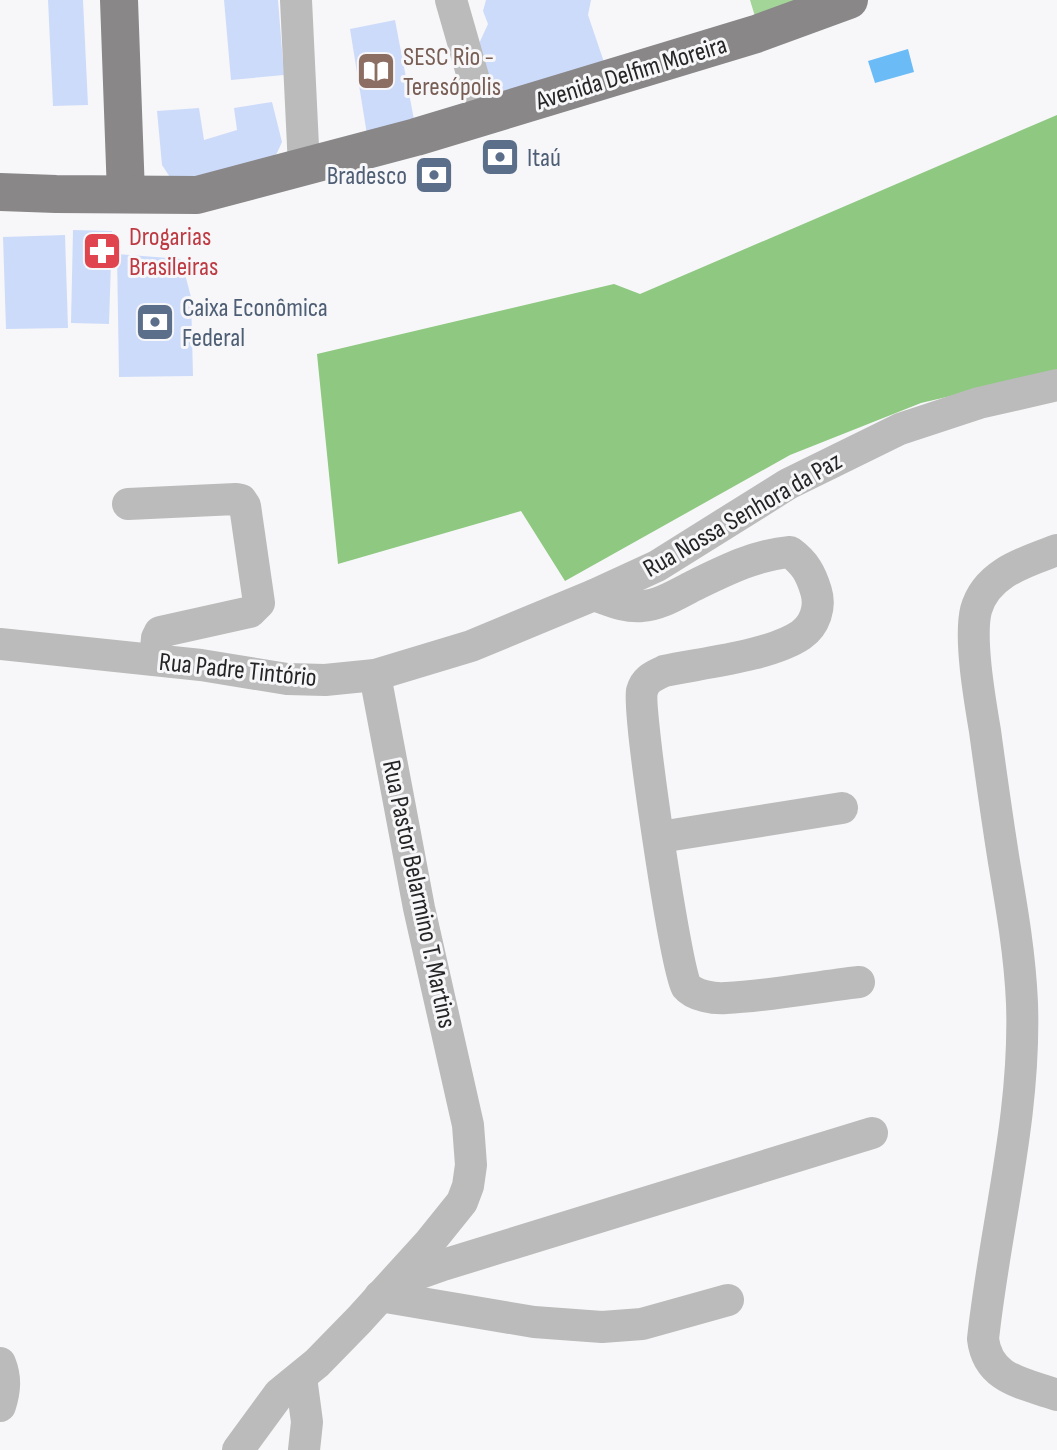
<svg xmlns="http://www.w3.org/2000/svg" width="1057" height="1450" font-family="'Sofia Sans Condensed',sans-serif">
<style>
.green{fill:#a3d498}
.forest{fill:#8ec881}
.water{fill:#6bbcf6}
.building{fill:#cddbfa}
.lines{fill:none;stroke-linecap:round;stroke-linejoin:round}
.minor{stroke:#bcbbbb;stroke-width:32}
.major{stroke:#898788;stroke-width:38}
.labels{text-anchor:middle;stroke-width:6;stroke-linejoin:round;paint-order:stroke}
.education-label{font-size:26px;fill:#785e54;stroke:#f7f7f9;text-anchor:start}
.street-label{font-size:26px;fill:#252526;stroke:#f7f7f9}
.service-label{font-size:26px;fill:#4e5e75;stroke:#f7f7f9;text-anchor:start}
.health-label{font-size:26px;fill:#be3a42;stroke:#f7f7f9;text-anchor:start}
</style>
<rect width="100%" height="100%" fill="#f7f7f9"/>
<!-- green -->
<path class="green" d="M750 0H816L757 23Z"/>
<!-- forest -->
<path class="forest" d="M1057 115V371L921 403 790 455 565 581 521 511 338 564 317 354 614 284 640 294Z"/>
<!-- water -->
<path class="water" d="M908 49 914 72 875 83 868 61Z"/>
<!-- building -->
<g class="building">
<path d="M48 0H83L88 105 53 106Z"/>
<path d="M224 0H278L284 75 231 80Z"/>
<path d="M486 0H591L588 15 605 65 496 103 477 48 488 24 483 11Z"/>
<path d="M395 20 416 130 368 141 350 29Z"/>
<path d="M272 102 282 142 277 153 261 170 181 194 162 165 157 111 199 108 204 140 237 130 234 108Z"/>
<path d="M73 230 112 231 109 324 71 323Z"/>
<path d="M65 235 68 328 6 329 3 237Z"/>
<path d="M117 254 181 259 191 297 193 376 119 377Z"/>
</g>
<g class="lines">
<!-- minor -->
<g class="minor">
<path d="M296 0 304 167"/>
<path d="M451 0 484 115"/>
<path d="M128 504 236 499 241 500 245 506 259 603 250 612 160 632 157 638 155 660"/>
<path d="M1057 550C1025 562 986 573 976 610 969 639 980 701 985 731 991 775 997 818 1004 862 1012 909 1020 956 1022 1003 1026 1117 995 1227 983 1339 988 1380 1024 1383 1057 1395"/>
<path d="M594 595C609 600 626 608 642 606 660 605 677 594 693 586 724 571 755 555 790 552 805 563 811 574 816 591 821 607 815 625 801 635 770 656 702 663 664 671 654 676 645 679 642 691 637 711 677 975 686 986 694 996 715 999 726 998 770 996 815 987 859 982"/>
<path d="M0 644 201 665 287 679 325 680 375 675 471 646 594 595 657 566 788 484 900 429 979 403 1057 385"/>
<path d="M660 837 842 808"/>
<path d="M395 1282 443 1265 872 1133"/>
<path d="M380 1296 534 1322 602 1327 642 1324 728 1300"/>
<path d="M0 1363C6 1378 5 1390 0 1406"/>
<path d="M301 1377 307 1422 304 1450"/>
<path d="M238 1450 279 1394 317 1363 359 1320 429 1243 462 1202 468 1186 471 1165 468 1125 419 908 375 675"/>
</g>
<!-- major -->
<g class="major">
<path d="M119 0 126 194"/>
<path d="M0 192 56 194 197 195 416 137 756 34 849 0"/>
</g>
</g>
<!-- icons -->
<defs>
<g id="library-square" transform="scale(2.0125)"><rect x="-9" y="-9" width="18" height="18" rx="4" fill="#8d6e63" stroke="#f7f7f9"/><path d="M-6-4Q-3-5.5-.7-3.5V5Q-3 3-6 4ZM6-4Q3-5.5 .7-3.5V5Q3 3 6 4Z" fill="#fff"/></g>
<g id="bank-square" transform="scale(2.0125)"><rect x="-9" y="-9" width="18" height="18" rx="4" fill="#5c6f8a" stroke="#f7f7f9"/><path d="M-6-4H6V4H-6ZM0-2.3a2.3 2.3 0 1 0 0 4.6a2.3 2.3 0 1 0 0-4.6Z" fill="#fff"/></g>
<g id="pharmacy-square" transform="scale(2.0125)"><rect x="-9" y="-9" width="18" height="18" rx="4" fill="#e0444e" stroke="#f7f7f9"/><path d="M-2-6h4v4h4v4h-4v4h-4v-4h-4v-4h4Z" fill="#fff"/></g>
</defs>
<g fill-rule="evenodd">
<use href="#library-square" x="376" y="71"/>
<use href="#bank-square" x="500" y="157"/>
<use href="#bank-square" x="434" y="175"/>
<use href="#pharmacy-square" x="102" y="251"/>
<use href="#bank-square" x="155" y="322"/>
</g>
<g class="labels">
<!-- education labels -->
<g class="education-label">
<text x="403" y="65">SESC Rio -<tspan x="403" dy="30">Teresópolis</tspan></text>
</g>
<!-- street labels -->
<g class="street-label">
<text transform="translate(631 72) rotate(-17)" y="9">Avenida Delfim Moreira</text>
<text transform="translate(742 514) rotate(-30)" y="9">Rua Nossa Senhora da Paz</text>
<text transform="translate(238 669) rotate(6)" y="9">Rua Padre Tintório</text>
<text transform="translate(420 894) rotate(78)" y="9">Rua Pastor Belarmino T. Martins</text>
</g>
<!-- service labels -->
<g class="service-label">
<text x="527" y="166">Itaú</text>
<text x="407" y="184" text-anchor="end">Bradesco</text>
<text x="182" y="316">Caixa Econômica<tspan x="182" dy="30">Federal</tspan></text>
</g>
<!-- health labels -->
<g class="health-label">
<text x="129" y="245">Drogarias<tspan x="129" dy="30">Brasileiras</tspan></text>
</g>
</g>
</svg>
